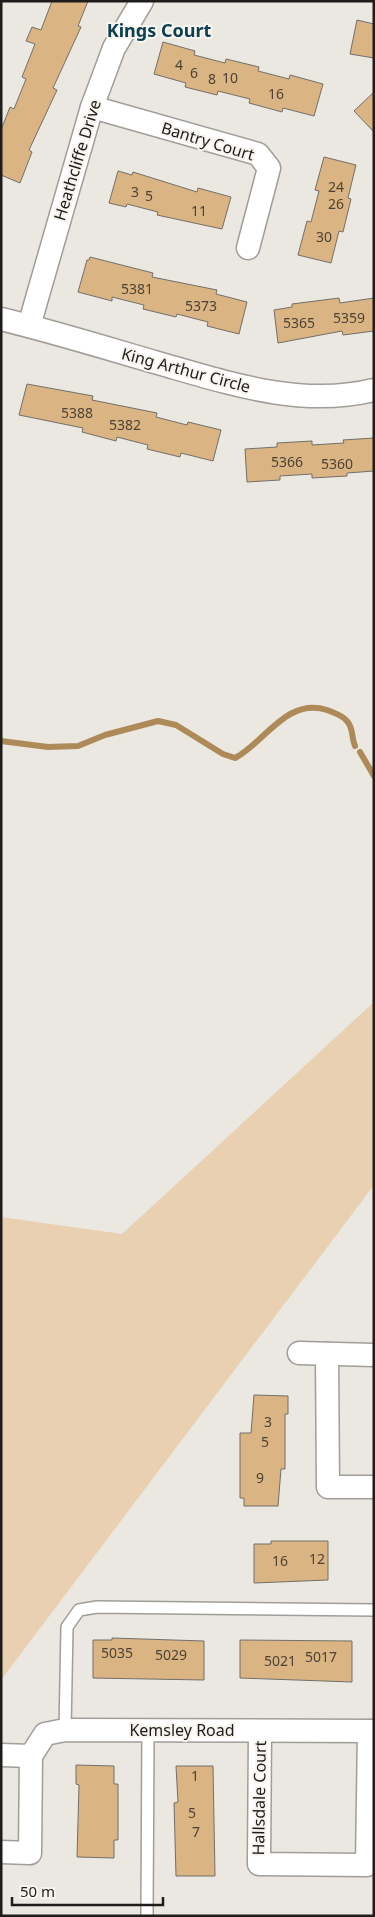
<svg xmlns="http://www.w3.org/2000/svg" width="375" height="1917" font-family="'Noto Sans',sans-serif">
<style>
.green{fill:#e8d0b1}
.lines{fill:none;stroke-linecap:round;stroke-linejoin:round}
.stream{stroke:#ae8a59;stroke-width:6}
.building{fill:#dab482;stroke:#726f6a}
.lane-casing{stroke:#a19d98;stroke-width:14}
.street-casing{stroke:#a19d98;stroke-width:25}
.lane{stroke:#fff;stroke-width:11}
.street{stroke:#fff;stroke-width:22}
.labels{text-anchor:middle;stroke-width:4;stroke-linejoin:round;paint-order:stroke}
.number-label{font-size:14px;fill:#4d4335}
.street-label{font-size:16px;fill:#1e1d1b;stroke:#f8f4ef}
.neighbourhood-label{font-size:18px;font-weight:bold;fill:#0a4051;stroke:#f8f4ef}
</style>
<rect width="100%" height="100%" fill="#ebe7e1"/>
<!-- green -->
<path class="green" d="M374 1002V1185L1 1680V1217L122 1234Z"/>
<g class="lines">
<!-- stream -->
<g class="stream">
<path d="M1 741 48 747 78 746 105 735 158 721 176 725 223 754 235 758C265 742 287 697 327 710 334 713 342 715 347 721 354 729 351 737 355 746"/>
<path d="M360 752 374 776"/>
</g>
</g>
<!-- building -->
<g class="building">
<path d="M52 1H88L78 26 81 27 53 88 57 90 29 150 32 152 20 183 1 175V130L10 107 14 109 26 79 22 77 35 44 26 41 32 27 41 30Z"/>
<path d="M357 20 374 24V58L350 54Z"/>
<path d="M163 42 195 51 194 55 225 63 226 59 259 67 258 71 289 79 290 75 323 84 314 116 283 108 282 112 249 103 250 99 218 91 217 95 185 87 186 83 154 74Z"/>
<path d="M374 92V132L354 111Z"/>
<path d="M324 157 356 165 348 198 351 199 343 232 339 231 331 263 298 255 307 221 311 222 319 191 315 190Z"/>
<path d="M118 171 132 175 133 172 197 192 198 188 231 197 222 229 157 215 158 212 127 204 126 207 109 203Z"/>
<path d="M90 257 153 273 152 277 217 290 216 294 247 302 239 334 207 326 208 322 177 314 176 317 143 309 144 305 112 297V301L78 292 87 260H89Z"/>
<path d="M339 298 340 303 374 298V331L343 335 342 331 278 343 274 310 292 307V304Z"/>
<path d="M27 384 93 396 92 400 157 413 156 417 187 425 188 422 221 430 213 461 181 453 180 457 147 449 148 445 117 437 116 441 82 432 83 428 19 415Z"/>
<path d="M374 438V471L347 473V476L312 478V474L280 476V480L247 482 245 449 277 447V443L312 441V445L344 443 343 440Z"/>
<path d="M254 1395 288 1396V1414H285V1469H281L278 1506H244V1498H240V1433H251Z"/>
<path d="M271 1541H328V1580L254 1583V1544H271Z"/>
<path d="M112 1638 204 1641V1680L93 1678V1640H112Z"/>
<path d="M240 1640 352 1641V1682L240 1678Z"/>
<path d="M76 1765 114 1766V1784H118V1840H114V1858L77 1857 79 1785 76 1784Z"/>
<path d="M176 1766H213L215 1876H176L174 1803 178 1802Z"/>
</g>
<g class="lines">
<!-- lane casing -->
<g class="lane-casing">
<g id="lane">
<path d="M65 1730 67 1627 79 1610 97 1607 374 1610"/>
<path d="M147 1916 148 1730"/>
</g>
</g>
<!-- street casing -->
<g class="street-casing">
<g id="street">
<path d="M92 107 258 154 269 168 248 248"/>
<path d="M1 319C54 332 106 348 158 363 228 383 301 408 374 390"/>
<path d="M29 326 92 107 114 48 142 1"/>
<path d="M299 1353 374 1355"/>
<path d="M327 1354 328 1487H374"/>
<path d="M260 1731 259 1864 367 1865 369 1731"/>
<path d="M1 1755 31 1756 45 1734 65 1730 374 1731"/>
<path d="M1 1852 30 1853 31 1756"/>
</g>
</g>
<!-- lane -->
<use href="#lane" class="lane"/>
<!-- street -->
<use href="#street" class="street"/>
</g>
<g class="labels">
<!-- number labels -->
<g class="number-label">
<text x="179" y="70">4</text>
<text x="194" y="78">6</text>
<text x="230" y="83">10</text>
<text x="212" y="84">8</text>
<text x="276" y="99">16</text>
<text x="336" y="192">24</text>
<text x="135" y="197">3</text>
<text x="149" y="201">5</text>
<text x="336" y="209">26</text>
<text x="199" y="216">11</text>
<text x="324" y="242">30</text>
<text x="137" y="294">5381</text>
<text x="201" y="311">5373</text>
<text x="349" y="323">5359</text>
<text x="299" y="328">5365</text>
<text x="77" y="418">5388</text>
<text x="125" y="430">5382</text>
<text x="287" y="467">5366</text>
<text x="337" y="469">5360</text>
<text x="268" y="1427">3</text>
<text x="265" y="1447">5</text>
<text x="260" y="1483">9</text>
<text x="317" y="1564">12</text>
<text x="280" y="1566">16</text>
<text x="117" y="1658">5035</text>
<text x="171" y="1660">5029</text>
<text x="321" y="1662">5017</text>
<text x="280" y="1666">5021</text>
<text x="195" y="1781">1</text>
<text x="192" y="1818">5</text>
<text x="196" y="1837">7</text>
</g>
<!-- street labels -->
<g class="street-label">
<text transform="translate(208 141) rotate(17)" y="6">Bantry Court</text>
<text transform="translate(77 160) rotate(-73)" y="6">Heathcliffe Drive</text>
<text transform="translate(186 370) rotate(15)" y="6">King Arthur Circle</text>
<text x="182" y="1736">Kemsley Road</text>
<text transform="translate(259 1798) rotate(-89)" y="6">Hallsdale Court</text>
</g>
<!-- neighbourhood labels -->
<g class="neighbourhood-label">
<text x="159" y="37">Kings Court</text>
</g>
</g>
<!-- border -->
<rect width="375" height="1917" fill="none" stroke="#1e1d1b" stroke-width="5"/>
<!-- scale -->
<path d="M12 1897v8h151v-8" fill="none" stroke="#1e1d1b" stroke-width="2.5"/>
<text x="20" y="1897" font-size="15" fill="#1e1d1b" stroke="#f8f4ef" stroke-width="4" paint-order="stroke">50 m</text>
</svg>
